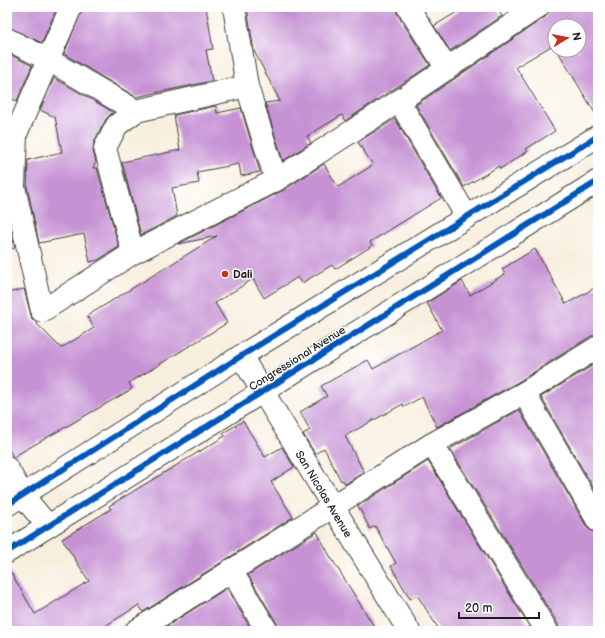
<svg xmlns="http://www.w3.org/2000/svg" width="605" height="638" font-family="'Balsamiq Sans',sans-serif">
<style>
.building{fill:#c692d4}
.lines{fill:none;stroke-linecap:round;stroke-linejoin:round}
.minor-casing{stroke:#3d3c39;stroke-width:24}
.tertiary-casing{stroke:#3d3c39;stroke-width:24}
.secondary-casing{stroke:#3d3c39;stroke-width:24}
.minor{stroke:#fff;stroke-width:22}
.tertiary{stroke:#fff;stroke-width:22}
.secondary{stroke:#fff;stroke-width:22}
.cycleway-casing{stroke:#fff;stroke-width:8}
.cycleway{stroke:#0057b8;stroke-width:6}
.poi-dot{fill:#c8321e;stroke:#fff;stroke-width:1.5}
.labels{text-anchor:middle;stroke-width:3;stroke-linejoin:round;paint-order:stroke}
.poi-label{font-size:11px;font-weight:bold;fill:#1c1c1c;stroke:#fff;text-anchor:start}
.street-label{font-size:11px;fill:#1c1c1c;stroke:#fff}
</style>
<rect width="100%" height="100%" fill="#fff"/>
<filter id="ink" filterUnits="userSpaceOnUse"><feTurbulence type="fractalNoise" baseFrequency=".025" numOctaves="2"/><feDisplacementMap in="SourceGraphic" scale="8" xChannelSelector="R" yChannelSelector="G"/><feConvolveMatrix kernelMatrix="1 2 1 2 8 2 1 2 1" color-interpolation-filters="sRGB"/></filter>
<filter id="wash" filterUnits="userSpaceOnUse"><feTurbulence type="fractalNoise" baseFrequency=".012" numOctaves="4" result="noise"/><feDisplacementMap in="SourceGraphic" scale="16" xChannelSelector="R" yChannelSelector="G"/><feGaussianBlur stdDeviation="0.9" result="paint"/><feColorMatrix in="noise" values="0 0 0 0 0 0 0 0 0 0 0 0 0 0 0 0 0 1.4 0 .05"/><feComposite in="paint" operator="in"/></filter>
<g filter="url(#wash)">
<rect width="100%" height="100%" fill="#f8eedd"/>
<g id="blocks">
<!-- building -->
<g class="building">
<path d="M7 7H57L42 43 7 27Z"/>
<path d="M83 7H206L213 49 206 50 212 81 136 97 64 54Z"/>
<path d="M247 7H396L397 14 430 65 345 121 342 115 307 136 311 143 283 161 265 103 280 101 254 51Z"/>
<path d="M465 7H496L502 16 450 51 434 26Z"/>
<path d="M554 7H598V118L557 50H579V26H555V47L553 45 516 67 555 131 526 149 528 151 500 169 499 166 464 187 416 105 545 17 550 10Z"/>
<path d="M7 53 32 66 17 101 7 97Z"/>
<path d="M54 78 113 112 106 119 94 142 93 151 96 162 93 168H97L119 247 98 260 90 262 84 234 39 243 27 186 28 160 62 152 55 117 40 110Z"/>
<path d="M216 106 217 113 241 108 260 172 241 176 239 164 197 172 199 183 172 188 177 216 141 235 122 162 180 150 174 115Z"/>
<path d="M395 119 441 198 370 242 372 246 335 269 332 265 302 283 298 277 264 298 253 279 215 303 227 323 129 383 132 389 13 457 7 446V293L24 289 32 319 61 348 94 328 87 316 217 236 178 244 282 191 324 164 338 187 373 165 358 142Z"/>
<path d="M7 213 15 248 7 250Z"/>
<path d="M535 249 566 304 598 286V335L591 336 518 382 437 427 422 397 404 407 403 404 345 436 364 472 345 484 343 480 341 481 324 448 315 454 303 434 310 430 300 412 327 396 321 386 368 360 373 369 442 330 427 303 462 281 470 295 505 274 502 269Z"/>
<path d="M598 362V496L541 397Z"/>
<path d="M519 410 587 527 592 532 598 533V631H559L558 624 450 449Z"/>
<path d="M243 421 265 457 282 447 294 467 271 482 293 517 143 612 139 605 97 631H7V566L35 614 74 590 89 581 62 539 111 509 109 506 225 436 223 433Z"/>
<path d="M428 461 532 631H440L417 595 410 599 391 566 396 563 375 526 370 529 358 506Z"/>
<path d="M317 532 330 556 377 631H279L278 625 248 575Z"/>
<path d="M227 588 252 631H159Z"/>
</g>
</g>
</g>
<g filter="url(#ink)">
<use href="#blocks" fill-opacity="0" stroke="#3d3c39" stroke-width="1"/>
<g class="lines">
<!-- minor casing -->
<g class="minor-casing">
<g id="minor">
<path d="M71 7 16 134 14 187 42 311 133 253 276 180 399 101 538 7"/>
<path d="M234 7 247 86 276 180"/>
<path d="M408 7 447 69"/>
<path d="M7 39 47 59 136 111"/>
<path d="M399 101 467 217"/>
<path d="M133 253 105 148 117 125 136 111 247 86"/>
<path d="M524 393 598 521"/>
<path d="M432 444 547 631"/>
<path d="M7 468 23 496 48 526"/>
<path d="M231 570 267 631"/>
<path d="M136 631 432 444 524 393 598 347"/>
</g>
</g>
<!-- tertiary casing -->
<g class="tertiary-casing">
<path id="tertiary" d="M241 356 409 631"/>
</g>
<!-- secondary casing -->
<g class="secondary-casing">
<g id="secondary">
<path d="M7 505 241 356 598 136"/>
<path d="M7 552 598 181"/>
</g>
</g>
<!-- minor -->
<use href="#minor" class="minor"/>
<!-- tertiary -->
<use href="#tertiary" class="tertiary"/>
<!-- secondary -->
<use href="#secondary" class="secondary"/>
<!-- cycleway casing -->
<g class="cycleway-casing">
<g id="cycleway">
<path d="M7 505 241 356 598 136"/>
<path d="M7 552 598 181"/>
</g>
</g>
<!-- cycleway -->
<use href="#cycleway" class="cycleway"/>
</g>
</g>
<!-- markers -->
<circle class="poi-dot" cx="225" cy="274" r="4"/>
<g class="labels">
<!-- poi labels -->
<g class="poi-label">
<text x="233" y="278">Dali</text>
</g>
<!-- street labels -->
<g class="street-label">
<text transform="translate(297 358) rotate(-32)" y="4">Congressional Avenue</text>
<text transform="translate(324 494) rotate(59)" y="4">San Nicolas Avenue</text>
</g>
</g>
<!-- margin -->
<rect width="605" height="638" fill="none" stroke="#fff" stroke-width="24"/>
<!-- north arrow -->
<g transform="translate(567 38) rotate(80)"><circle r="19" fill="#ffffff" stroke="#a4a4a4"/>
<path d="M0-3L7 15L0 10L-7 15Z" fill="#c8321e"/>
<text y="-6" font-size="11" font-weight="bold" text-anchor="middle" fill="#1c1c1c">N</text>
</g>
<!-- scale -->
<path d="M459 612v6h80v-6" fill="none" stroke="#1c1c1c" stroke-width="2"/>
<text x="465" y="612" font-size="12" fill="#1c1c1c" stroke="#ffffff" stroke-width="3" paint-order="stroke">20 m</text>
</svg>
